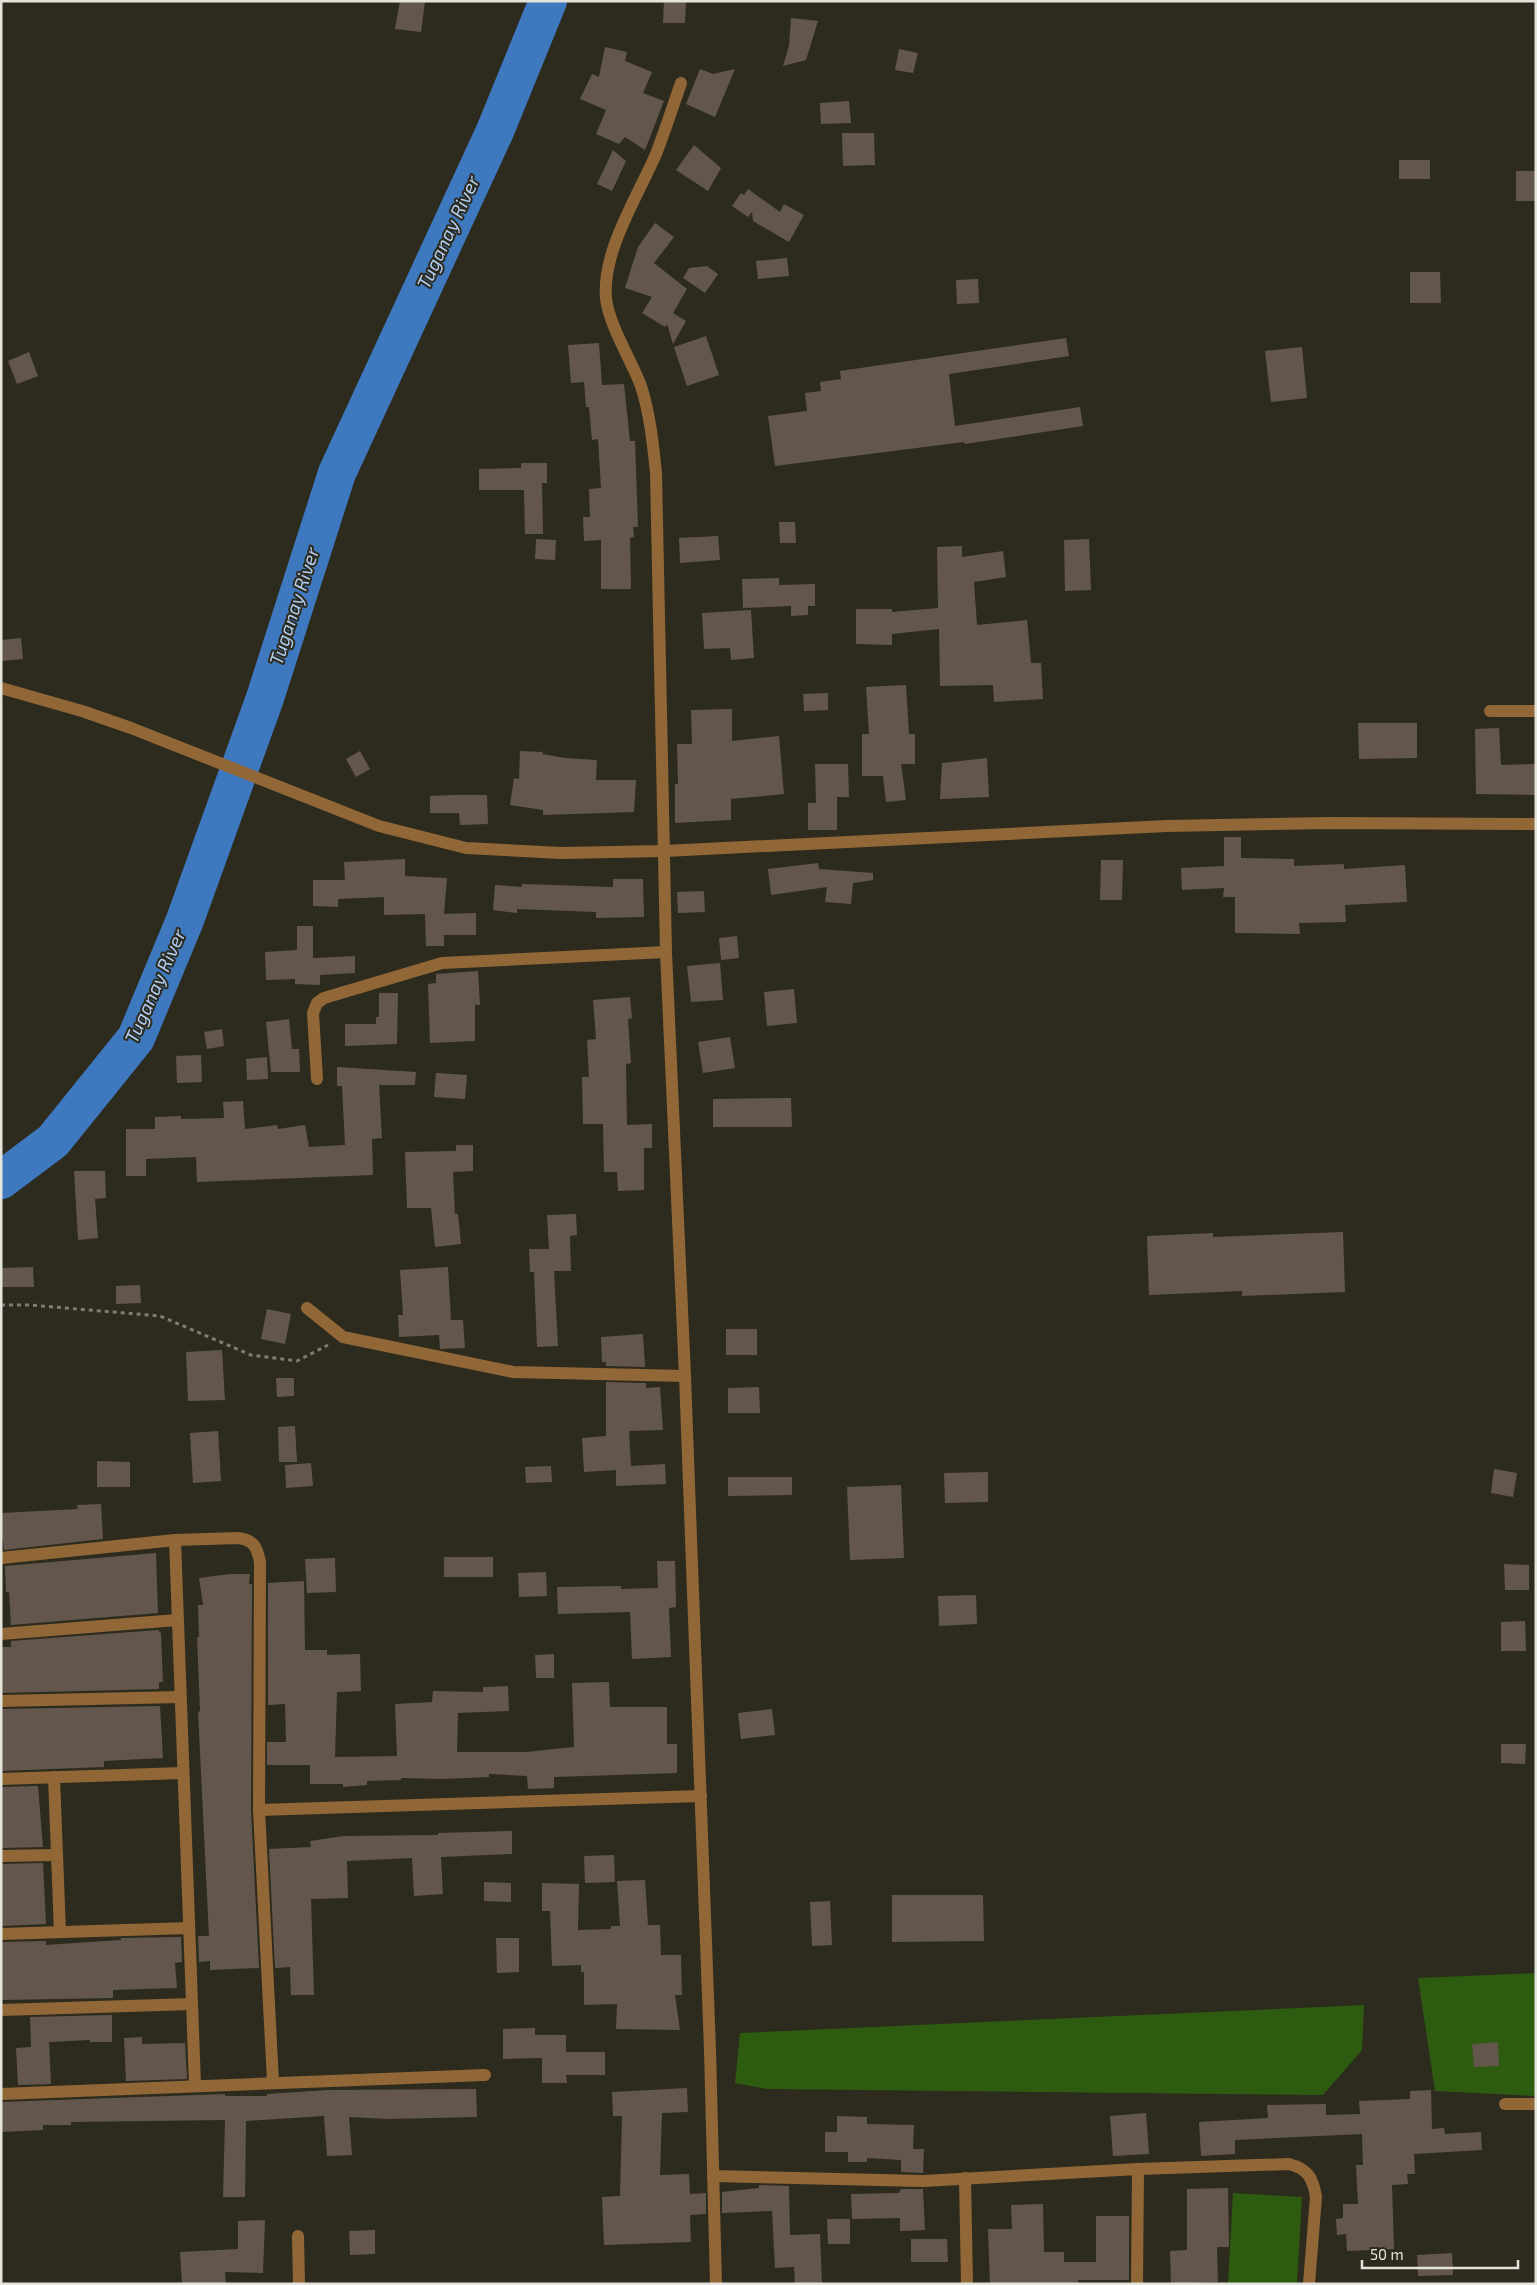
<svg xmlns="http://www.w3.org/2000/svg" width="1537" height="2285" font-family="'Exo 2',sans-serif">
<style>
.green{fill:#2d5b0f}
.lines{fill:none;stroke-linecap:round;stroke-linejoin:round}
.river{stroke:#3e78bf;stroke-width:38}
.building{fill:#63574d}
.path{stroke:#7e7d72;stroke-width:3;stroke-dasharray:4 4;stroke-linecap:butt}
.minor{stroke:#916737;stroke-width:12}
.labels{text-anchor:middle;stroke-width:4;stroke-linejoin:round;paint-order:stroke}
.water-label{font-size:19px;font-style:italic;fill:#b1cff5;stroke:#2d2b1e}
</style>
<rect width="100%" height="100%" fill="#2d2b1e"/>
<!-- green -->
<g class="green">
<path d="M1536 1973V2096L1435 2091 1418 1978Z"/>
<path d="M1364 2005 1362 2050 1323 2095 767 2089 735 2083 740 2033Z"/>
<path d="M1233 2193 1302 2197 1297 2284H1228Z"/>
</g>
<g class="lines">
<!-- river -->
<path class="river" d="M1 1180 53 1141 136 1038 185 920 265 698 337 473 495 131 548 1"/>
</g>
<!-- building -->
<g class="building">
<path d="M400 1H425L421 32 395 29Z"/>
<path d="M664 1H686L685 23H663Z"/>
<path d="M791 18 818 21 806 60 783 66 789 46Z"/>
<path d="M605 47 627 52 625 61 652 72 643 93 664 101 645 150 625 137 619 144 596 134 606 110 580 99 592 74 599 77Z"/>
<path d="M899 49 918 53 913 73 895 70Z"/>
<path d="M700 69 713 74 735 69 715 117 686 104Z"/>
<path d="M849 101 851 123 821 124 820 103Z"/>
<path d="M842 133H874L875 165 843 166Z"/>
<path d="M694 145 721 168 708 191 676 170Z"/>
<path d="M613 150 626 161 612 191 597 184Z"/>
<rect x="1399" y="160" width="31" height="19"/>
<rect x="1516" y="171" width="20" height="30"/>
<path d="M748 189 780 212 784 204 804 215 789 242 753 221 752 212 748 217 732 206 741 193 744 195Z"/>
<path d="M655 223 674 237 654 263 687 289 673 313 686 321 673 344 667 324 665 327 642 313 652 297 625 288 638 247Z"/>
<path d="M787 258 789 276 758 279 756 261Z"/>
<path d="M707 266 718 274 705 293 683 278 689 268Z"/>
<path d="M1410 272H1440L1441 303H1410Z"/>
<path d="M978 279 979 303 957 304 956 280Z"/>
<path d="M706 336 719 375 687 386 674 347Z"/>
<path d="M1066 338 1069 356 949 374 955 426 1080 407 1083 426 965 444 964 442 775 466 768 416 807 411 805 393 821 391 820 382 841 379 840 371Z"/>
<path d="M599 343 602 385 624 384 630 441H635L638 527H633L634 537 630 538 631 589H601V540L584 541 583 517H590L589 489 601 488 598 439 592 440 589 407H586L584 382 571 383 568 345Z"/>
<path d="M1302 347 1307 398 1271 402 1265 351Z"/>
<path d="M29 352 38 376 17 384 8 361Z"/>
<path d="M521 463H547V483H542L543 534H525L524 490H479V469L521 468Z"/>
<path d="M779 522H795L796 543H780Z"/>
<path d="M718 536 720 560 680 563 679 538Z"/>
<path d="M536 539 556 540 555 560 535 559Z"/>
<path d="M1089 539 1091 590 1065 591 1064 540Z"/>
<path d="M962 546V557L1003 551 1006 577 974 582 977 625 1027 620 1031 663H1041L1043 699 994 702 993 685 940 686 939 629 892 634V645L856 644V609H892V612L938 608 937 547Z"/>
<path d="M779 578V585L815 584V606H808V615L791 616V606L743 608 742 579Z"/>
<path d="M751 610 754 658 731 660 730 648 704 649 702 613Z"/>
<path d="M21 638 23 659 1 661V640Z"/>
<path d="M906 685 909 734H915V764H901L906 800 886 802 883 776H862V734H869L866 687Z"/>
<path d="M828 693V710L804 711 803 694Z"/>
<path d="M732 709V741L779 736 784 794 731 799V820L675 823V784H678L677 744H692L691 710Z"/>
<path d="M1358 723H1417V758L1359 759Z"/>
<path d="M1499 728 1501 765 1536 764V795L1476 794 1475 729Z"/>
<path d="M360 751 370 769 356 777 346 759Z"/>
<path d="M520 751 543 752 542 754 565 758 597 760 596 780H636L634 812 543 815V810L510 805 514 778 519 779Z"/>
<path d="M987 758 989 797 940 799 942 763Z"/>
<path d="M815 764H848L849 797H837V830H808V803H816Z"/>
<path d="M453 795H487L488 824 460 825 459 813H430V796Z"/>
<path d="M1224 837H1241V858L1294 859V866L1344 864V869L1405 865 1407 902 1345 905 1346 922 1299 923 1300 934 1235 933V897H1223L1224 888 1182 890 1181 868 1224 866Z"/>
<path d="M405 859V876L447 878 444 914 476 913V935H444V946H426L425 914 384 915V897L338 899V907L313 906V880H345L344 862Z"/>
<path d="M1101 860H1123L1122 900H1100Z"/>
<path d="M818 863 819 869 873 873V880L853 883 851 904 825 902 827 887 771 895 768 869Z"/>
<path d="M613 879H643L644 917 596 918V912L517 909V913L493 910 495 885 522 887V884L613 887Z"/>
<path d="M704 891 705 912 678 913 677 892Z"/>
<path d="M297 926H313V958L355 956V973L320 975V985L295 984V979L266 980 265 952 297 950Z"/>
<path d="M737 936 739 958 721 960 719 938Z"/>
<path d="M720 963 723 1000 691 1002 687 966Z"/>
<path d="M478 971 480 1005H475V1041L430 1043 428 984 436 983V974Z"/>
<path d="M794 989 797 1023 767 1026 764 992Z"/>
<path d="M379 993H398L397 1044 345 1046V1024H376V1017H379Z"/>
<path d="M630 997 632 1018 628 1019 631 1063 626 1064 627 1125 652 1124V1148H644V1190L618 1191 617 1172H604L603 1124H583L582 1077H589L587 1040 596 1039 593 1000Z"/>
<path d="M289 1019 292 1049H299L300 1072H271L266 1022Z"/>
<path d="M222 1029 224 1046 207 1049 204 1032Z"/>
<path d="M730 1037 735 1068 703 1073 698 1042Z"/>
<path d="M201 1055 202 1082 177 1083 176 1056Z"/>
<path d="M267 1057 268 1079 247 1080 246 1059Z"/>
<path d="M337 1067 416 1072 415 1085H379L382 1138 372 1139 373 1175 197 1182 196 1157 146 1159V1176H126V1129H155V1117L181 1116V1119L224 1118 223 1102 243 1101 245 1129 277 1125 278 1129 305 1125 309 1147 345 1145 342 1086H337Z"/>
<path d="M436 1073 467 1075 465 1099 434 1097Z"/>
<path d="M791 1098 792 1127H713V1099Z"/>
<path d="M456 1145H473V1171L453 1172 455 1214H458L461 1244 435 1247 431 1208H407L405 1152 456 1151Z"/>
<path d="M74 1171H105L106 1198 95 1199 98 1238 78 1240Z"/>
<path d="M576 1214 577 1235 570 1236 571 1271H554L558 1346 537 1347 534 1272H530L529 1249H549L547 1215Z"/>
<path d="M1343 1232 1345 1292 1242 1296V1291L1149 1295 1147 1236 1213 1233V1237Z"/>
<path d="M33 1267 34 1287H1V1268Z"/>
<path d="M448 1267 451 1320H463L465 1348 440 1349 439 1335 399 1337 398 1315H403L400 1270Z"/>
<path d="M140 1285 141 1303 116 1304V1286Z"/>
<path d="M267 1309 291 1314 285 1344 261 1339Z"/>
<rect x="726" y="1329" width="31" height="26"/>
<path d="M643 1334 645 1367 606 1366V1362H602L601 1337Z"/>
<path d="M222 1350 225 1400 188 1401 186 1352Z"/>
<path d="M276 1378H294V1396L277 1397Z"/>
<path d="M606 1382 646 1383V1388L660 1387 663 1430 629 1431 631 1466 665 1464 666 1484 616 1486V1470L584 1472 582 1438 606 1436Z"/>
<path d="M759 1387 760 1413H728V1388Z"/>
<path d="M295 1426 297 1462H279L278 1427Z"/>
<path d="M218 1431 221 1481 193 1483 190 1433Z"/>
<path d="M97 1461 130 1462V1487H97Z"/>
<path d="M311 1463 313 1486 286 1488 285 1465Z"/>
<path d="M551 1466 552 1482 526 1483 525 1467Z"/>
<path d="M1494 1469 1517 1473 1513 1497 1491 1493Z"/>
<path d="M988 1472V1502L945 1503 944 1473Z"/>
<path d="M728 1477H792V1495L728 1496Z"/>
<path d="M901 1485 904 1558 850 1560 847 1487Z"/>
<path d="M101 1504 103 1539 4 1550 3 1540H1V1513L78 1509 77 1505Z"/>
<path d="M156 1553 158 1613 11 1625 9 1592H6L5 1566Z"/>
<rect x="444" y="1557" width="49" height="20"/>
<path d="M335 1558 336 1592 307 1593 305 1559Z"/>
<path d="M657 1561H675L676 1607 669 1608 671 1657 632 1659 630 1612 558 1614 557 1587 621 1586V1589L658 1588Z"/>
<path d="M1504 1564 1529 1565V1590H1505Z"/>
<path d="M546 1572 547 1596 519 1597 518 1573Z"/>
<path d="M230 1574H250L249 1584H252L251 1810 259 1968 210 1970V1961L199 1962 198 1936H209L198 1712 200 1711 197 1637H199L198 1605H203L199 1578Z"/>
<path d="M304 1581 305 1650H327V1655L360 1654 361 1691 337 1692 335 1757 397 1756 395 1704 432 1702 433 1691 483 1692V1687L508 1686 509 1711 458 1713 457 1752H526L574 1747 572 1683 609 1682 610 1707H667V1744H677V1773L554 1777V1788L528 1789 527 1776 489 1774V1777L443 1779 401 1778V1780L367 1781V1785L343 1787V1784H310V1765H267V1742H286L285 1704 268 1705V1583Z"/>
<path d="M976 1595 977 1624 939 1626 938 1596Z"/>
<path d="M1525 1621 1526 1651H1501V1622Z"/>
<path d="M158 1630 161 1633 163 1682H159V1689L1 1693V1647H11V1641Z"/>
<path d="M554 1654V1678H536L535 1655Z"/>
<path d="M160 1706 163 1758 104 1761V1767L1 1771V1709Z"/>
<path d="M772 1709 775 1735 741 1739 738 1713Z"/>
<path d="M1501 1744H1526L1525 1764 1501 1763Z"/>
<path d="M38 1786 43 1847 1 1848V1787Z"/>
<path d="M512 1831V1854L441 1857 443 1894 414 1896 412 1858 347 1861 348 1898 311 1899 314 1995H291L290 1967 275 1968 269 1849 311 1847 310 1841 344 1836 438 1835V1833Z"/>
<path d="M614 1855 615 1882 585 1883 584 1856Z"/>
<path d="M43 1863 46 1924 1 1926V1864Z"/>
<path d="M645 1880 648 1925H660L661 1955H681L682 1995H675L680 2030 616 2029 617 2004 584 2005V1972H581V1965L552 1966 550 1911H542V1883L579 1884 578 1930 611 1929V1926H620L617 1881Z"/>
<path d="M484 1882 511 1883V1902L484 1901Z"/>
<path d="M892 1895H983L984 1941 892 1942Z"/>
<path d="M830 1901 832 1945 812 1946 810 1902Z"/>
<path d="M181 1937 182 1962 175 1963 177 1988 113 1990V1998L1 2000V1942L46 1941V1945L121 1940V1938Z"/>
<path d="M496 1938H519V1972L497 1973Z"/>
<path d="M112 2015V2042H90V2040L49 2042 51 2084 18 2085 16 2048 31 2047 30 2017Z"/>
<path d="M535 2028V2035H566V2052H605V2075H566L567 2083H542V2058L503 2059V2029Z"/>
<path d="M142 2037V2044L185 2043 187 2079 126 2081 124 2038Z"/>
<path d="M1498 2042 1499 2066 1474 2067 1472 2044Z"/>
<path d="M687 2088 688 2112 662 2113 660 2175 689 2174 690 2194 706 2193V2214L690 2215 691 2242 604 2245 602 2197 620 2196 622 2116H613L612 2092Z"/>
<path d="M476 2089 477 2117 387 2119 349 2117 352 2155 327 2156 324 2116 246 2121 245 2197H223L225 2120 71 2122V2125H43V2130L1 2132V2102L225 2094V2096H267V2094L328 2090Z"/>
<path d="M1431 2090 1432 2129 1444 2128 1445 2134 1481 2132 1482 2150 1414 2154 1415 2174H1407L1408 2184 1392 2185 1394 2249 1347 2251 1346 2234 1337 2235 1336 2219 1343 2218V2204H1358L1356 2165H1363L1362 2134 1235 2140V2154L1201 2156 1199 2122 1268 2118 1267 2105 1326 2104V2115L1360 2114 1359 2101 1410 2099V2091Z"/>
<path d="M1146 2113 1149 2154 1113 2156 1110 2116Z"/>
<path d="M837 2116 867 2117V2124L914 2125 913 2149H924L923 2173 901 2172V2160L867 2158V2162H848V2152H825V2132H837Z"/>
<path d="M759 2185 789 2186 790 2235 820 2234 822 2284H795L794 2267 775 2268 772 2211 722 2213V2192L759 2188Z"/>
<path d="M1228 2188 1229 2247H1217L1218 2282 1171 2284 1170 2251 1187 2250V2189Z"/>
<path d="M901 2189H923L925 2230 900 2231V2218L852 2219 851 2194 899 2193Z"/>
<path d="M1043 2204 1044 2252H1064V2262H1096V2216H1129V2280H1078V2284H990L988 2229H1012L1011 2205Z"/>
<path d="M827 2219H850V2244H828Z"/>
<path d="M265 2220 263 2273 225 2272 226 2284H182L180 2252 238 2249V2221Z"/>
<path d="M375 2230V2254L350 2255 349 2231Z"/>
<path d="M911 2239H947L948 2262H911Z"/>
<path d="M1452 2253 1453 2275 1418 2276 1417 2255Z"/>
</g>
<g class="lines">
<!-- path -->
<path class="path" d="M1 1305H30L160 1316 251 1355 297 1361 328 1345"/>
<!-- minor -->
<g class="minor">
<path d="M681 83C673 106 665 131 656 154 638 196 602 251 606 298 609 326 631 359 641 386 650 414 653 444 656 473L666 952 685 1376 710 2050 716 2284"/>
<path d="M1 688 82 711 131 728 379 826 466 848 561 853 665 851 1166 826 1331 823 1536 824"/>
<path d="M1490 711H1536"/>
<path d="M317 1079 313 1013 317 1003 324 998 442 963 666 952"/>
<path d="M307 1308 343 1337 513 1372 685 1376"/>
<path d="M175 1540 195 2085"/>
<path d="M1 1558 175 1540 238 1538C254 1540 257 1547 260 1562L259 1810 273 2082"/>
<path d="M1 1634 177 1620"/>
<path d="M1 1701 180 1697"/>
<path d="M54 1777 60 1932"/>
<path d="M1 1779 183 1773"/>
<path d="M259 1810 701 1796"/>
<path d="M1 1856 57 1855"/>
<path d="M1 1934 189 1928"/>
<path d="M1 2010 192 2004"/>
<path d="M1 2094 485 2075"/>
<path d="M1505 2104H1536"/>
<path d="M713 2176 923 2181 1138 2169 1289 2164C1308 2169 1313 2178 1316 2197L1309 2284"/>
<path d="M965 2178 967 2284"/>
<path d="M298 2236 299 2284"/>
<path d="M1137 2284 1138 2169"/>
</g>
</g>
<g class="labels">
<!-- water labels -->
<g class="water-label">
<text transform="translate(448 232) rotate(-65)" y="7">Tuganay River</text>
<text transform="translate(294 606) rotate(-72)" y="7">Tuganay River</text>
<text transform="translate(155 986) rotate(-66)" y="7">Tuganay River</text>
</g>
</g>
<!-- border -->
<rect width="1537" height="2285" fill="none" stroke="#e5e4dc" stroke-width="5"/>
<!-- scale -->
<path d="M1362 2260v8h156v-8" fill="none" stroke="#e5e4dc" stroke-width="2.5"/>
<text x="1370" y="2260" font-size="15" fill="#e5e4dc" stroke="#2d2b1e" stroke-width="4" paint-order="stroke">50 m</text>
</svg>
